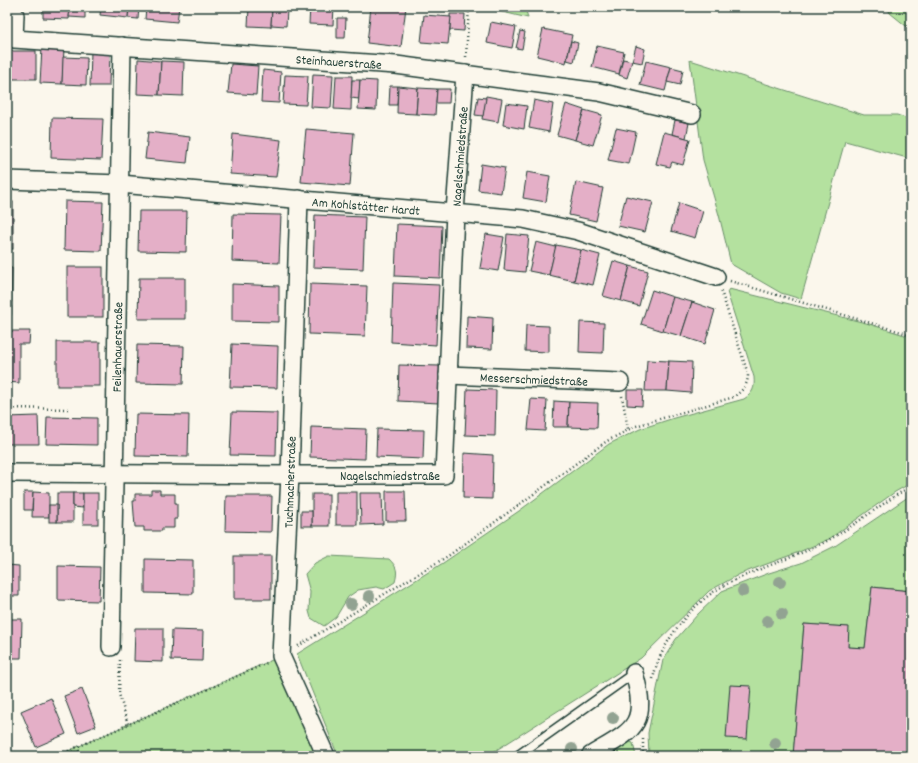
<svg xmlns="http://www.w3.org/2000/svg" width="918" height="763" font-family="Dekko,sans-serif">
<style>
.green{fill:#b4e19f;stroke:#6a8f6a}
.building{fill:#e4afc7;stroke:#1f3d34}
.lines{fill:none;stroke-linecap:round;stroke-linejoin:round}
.lane-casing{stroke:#1f3d34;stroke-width:11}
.street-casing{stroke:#1f3d34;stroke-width:20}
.path{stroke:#1f3d34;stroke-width:2.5;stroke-dasharray:1 3;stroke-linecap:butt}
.lane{stroke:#fbf7ec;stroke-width:8}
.street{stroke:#fbf7ec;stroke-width:17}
.tree{fill:#92a392}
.labels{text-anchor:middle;stroke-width:4;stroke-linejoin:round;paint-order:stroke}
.street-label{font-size:13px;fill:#1f3d34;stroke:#fbf7ec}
</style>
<rect width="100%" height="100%" fill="#fbf7ec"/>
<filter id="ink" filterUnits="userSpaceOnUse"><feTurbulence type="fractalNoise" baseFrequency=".025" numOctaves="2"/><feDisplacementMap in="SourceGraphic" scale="8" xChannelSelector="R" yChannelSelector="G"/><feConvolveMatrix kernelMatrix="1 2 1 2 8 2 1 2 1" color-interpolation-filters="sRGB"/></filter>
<g filter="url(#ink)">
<!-- green -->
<g class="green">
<path d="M481 7H525L528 18Z"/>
<path d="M887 7H911V30L890 13Z"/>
<path d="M690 60 864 115H897L911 120V159L845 141 801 299 781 293 731 264 719 215 703 160Z"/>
<path d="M729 289 866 323 911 337V483L895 492 829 539 799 552 740 574 709 591 641 658 487 756H338L297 654 443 563 519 511 609 444 640 429 674 418 744 399C753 393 755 388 754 377L727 292Z"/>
<path d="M911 495V591L872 587 865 648 848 647V627L804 624 793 756H649L648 733 663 660 676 639 698 614 722 591 769 573 801 563 835 546Z"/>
<path d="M329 556 389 559C397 567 398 571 395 582L384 589 376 587 358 590 348 597 336 617 324 626 311 618 309 611 310 592 305 574 315 563Z"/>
<path d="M281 656 326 756H57Z"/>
<path d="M628 741 633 743 636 756H610Z"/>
</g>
<!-- building -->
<g class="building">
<path d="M43 7H70L69 19 43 18Z"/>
<path d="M70 7H85V18L69 17Z"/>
<path d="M101 7H129L128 18 100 15Z"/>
<path d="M129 7H139L138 19 128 18Z"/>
<path d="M146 7H179L177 22 145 19Z"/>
<path d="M249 7H272L271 27 248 26Z"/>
<path d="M310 7H334L333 25 309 24Z"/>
<path d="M371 7H406L401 47 367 43Z"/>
<path d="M272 9 287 10 286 26 271 25Z"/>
<path d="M450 14H465L464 31 450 30Z"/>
<path d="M424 15 451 17 448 44 421 42Z"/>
<path d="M337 18H346L345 38H337Z"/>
<path d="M491 22 516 27 512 48 487 43Z"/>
<path d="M543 29 572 35 566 63 537 56Z"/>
<path d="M520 31 525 32 522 49 516 48Z"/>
<path d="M571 41 578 43 574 62 567 60Z"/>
<path d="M597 46 624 52 619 74 592 67Z"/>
<path d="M636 46 645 49 642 63 632 61Z"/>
<path d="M42 48 64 49 62 84 40 83Z"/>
<rect x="7" y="51" width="29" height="28"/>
<path d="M91 51H110L109 86H90Z"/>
<path d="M63 57 87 58 86 85 62 84Z"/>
<path d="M138 59 161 61 159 95 137 94Z"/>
<path d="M623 59 632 61 627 78 619 75Z"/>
<path d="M161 61 184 62 183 96 159 95Z"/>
<path d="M646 61 671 67 665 91 640 85Z"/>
<path d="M231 64 258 66 256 95 228 93Z"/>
<path d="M671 67 683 70 680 85 667 82Z"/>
<path d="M263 70 281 72 279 103 261 102Z"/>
<path d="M313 74 333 75 331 108 311 107Z"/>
<path d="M285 75 308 76 306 105 283 104Z"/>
<path d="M336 76H352L351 110 334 109Z"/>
<path d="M352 80H360L359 99 351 98Z"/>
<path d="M360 80 377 81 376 110 358 109Z"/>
<path d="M390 86H398L397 105H389Z"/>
<path d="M398 86 418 88 416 114 397 113Z"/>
<path d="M418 88 437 89 435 115 416 114Z"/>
<path d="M437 89H450L449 103H436Z"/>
<path d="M486 96 502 99 498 122 482 119Z"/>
<path d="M478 97 486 98 483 116 475 115Z"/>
<path d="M534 100 553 104 549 132 529 128Z"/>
<path d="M506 103 527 106 524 129 503 125Z"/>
<path d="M566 104 584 110 575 140 557 135Z"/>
<path d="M584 110 602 115 593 145 575 140Z"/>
<path d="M52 118 103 119 101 160 51 158Z"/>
<path d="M675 120 689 123 686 138 672 134Z"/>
<path d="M616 128 636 132 629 164 608 160Z"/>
<path d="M306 129 354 133 350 186 301 182Z"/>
<path d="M148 132 190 137 187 163 145 159Z"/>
<path d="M664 132 690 139 683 165 672 162 670 167 656 164Z"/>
<path d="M233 134 281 140 276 177 230 174Z"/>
<path d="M481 164 505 168 501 193 478 190Z"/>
<path d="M527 172 550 176 546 202 523 198Z"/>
<path d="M576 182 603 188 596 221 569 215Z"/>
<path d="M626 196 653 202 645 232 618 226Z"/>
<path d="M65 201 103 202 101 251 64 250Z"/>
<rect x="7" y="202" width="6" height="47"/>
<path d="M679 203 703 211 695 238 671 231Z"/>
<path d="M139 211H187L186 252 138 251Z"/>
<path d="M233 214 281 215 279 263 232 261Z"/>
<path d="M315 215 365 217 363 269 313 267Z"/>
<path d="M397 224 442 226 440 278 395 276Z"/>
<path d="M486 234 504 237 498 271 480 268Z"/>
<path d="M507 234 529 236 525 272 504 270Z"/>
<path d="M536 242 556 247 549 275 529 271Z"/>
<path d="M556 245 581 250 574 281 549 275Z"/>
<path d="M581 250 600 255 593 285 574 281Z"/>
<path d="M613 261 630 266 621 301 603 296Z"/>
<path d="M630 266 648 271 639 306 621 301Z"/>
<rect x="67" y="267" width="36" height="50"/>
<path d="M7 268H12L11 315H7Z"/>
<path d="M139 278H185V319H138Z"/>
<path d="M393 283 439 285 436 345 391 342Z"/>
<path d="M232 284 279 286V322L232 321Z"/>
<path d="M310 284 367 286 365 336 309 334Z"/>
<path d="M652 290 673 297 663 331 641 324Z"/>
<path d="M673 297 692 302 681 336 663 331Z"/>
<path d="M692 302 715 310 705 344 681 336Z"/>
<path d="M467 316 493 318 492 349 466 348Z"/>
<path d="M580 322 604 323 603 353 579 352Z"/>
<path d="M526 325 549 326V352L525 351Z"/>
<path d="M7 331H30L29 344H19V383L7 382Z"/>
<rect x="57" y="342" width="43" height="44"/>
<path d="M232 344 278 346 277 388 230 387Z"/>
<path d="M137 345 184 346 183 384 136 383Z"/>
<path d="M647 360 669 361 667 391H645Z"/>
<path d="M669 361 692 362 691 393 667 391Z"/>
<path d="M399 365 440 366 439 403 398 401Z"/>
<path d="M467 389 496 390 495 436 465 435Z"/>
<path d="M627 390H643L642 406 627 405Z"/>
<path d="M531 399 547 400 545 431 528 430Z"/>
<path d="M554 401 569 402 568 427H553Z"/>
<path d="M569 402 598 403 597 428 568 427Z"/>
<path d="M232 412 277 413 276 456 230 455Z"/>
<path d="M136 414 189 415 188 457 135 456Z"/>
<path d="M38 416 39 444H7V417Z"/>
<path d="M47 417 97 418V445L46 444Z"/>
<path d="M311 427 366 429 365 459 310 457Z"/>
<path d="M377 429 424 430 423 459 376 457Z"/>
<path d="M464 453 493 455 492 499 463 498Z"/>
<path d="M151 490H160V494H175V503H177V519H174V528H162V531H144V527H135L133 501H135V494H151Z"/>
<path d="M386 491H405L406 521H386Z"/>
<path d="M24 492H33L32 510H24Z"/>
<path d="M33 492 49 493V517H32Z"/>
<rect x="336" y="492" width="21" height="33"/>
<rect x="57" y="493" width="16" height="29"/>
<path d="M73 493H83V508L73 507Z"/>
<rect x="83" y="493" width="15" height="31"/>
<path d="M360 493H382L383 524 361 525Z"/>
<rect x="312" y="494" width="17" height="32"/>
<path d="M226 496H272L271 532 225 531Z"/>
<rect x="49" y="505" width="8" height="17"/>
<rect x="301" y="511" width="11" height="15"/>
<rect x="234" y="556" width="37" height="43"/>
<path d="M145 559 193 560V594L145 593Z"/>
<path d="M7 565 19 566V596H7Z"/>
<path d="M58 566 100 567 99 601 58 600Z"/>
<path d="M872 587 911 591V756H793L804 624 849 627 848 647 865 648Z"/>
<path d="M7 619H22L21 658H7Z"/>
<path d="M135 628H163V662L134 661Z"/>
<path d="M172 630 203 631 202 661 171 660Z"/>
<path d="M730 685 751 686 747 739 726 738Z"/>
<path d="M82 689 96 726 78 733 64 696Z"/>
<path d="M51 698 66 734 36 747 21 711Z"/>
</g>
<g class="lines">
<!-- lane casing -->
<g class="lane-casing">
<path id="lane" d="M517 756 634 673"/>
</g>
<!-- street casing -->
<g class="street-casing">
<g id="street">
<path id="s1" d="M10 7 15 15 14 39 396 65 599 92 692 114"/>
<path id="s2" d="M7 180 120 184 523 219 578 231 716 277"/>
<path d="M299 199 290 475 281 656 326 756"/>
<path id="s3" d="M448 375 620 382"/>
<path id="s4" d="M7 473 290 475H444L455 212 465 74"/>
<path id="s5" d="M111 647 122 46"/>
<path d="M590 756C631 731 650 727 634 673"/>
</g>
</g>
<!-- path -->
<g class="path">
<path d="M466 57 469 7"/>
<path d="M730 281 911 335"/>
<path d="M622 396 628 429"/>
<path d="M7 408 68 409"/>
<path d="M298 646 448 556 607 441 636 426 734 397C743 390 748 385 748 374L721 291"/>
<path d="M120 660 119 694 128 724"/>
<path d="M653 679C660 643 692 602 725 585 754 570 787 560 817 546 850 530 879 505 911 486"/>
<path d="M76 747 83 756"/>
<path d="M57 756 267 663"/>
<path d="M643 756V739"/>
</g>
<!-- lane -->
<use href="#lane" class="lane"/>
<!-- street -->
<use href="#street" class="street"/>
</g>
<!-- trees -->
<g class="tree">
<circle cx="780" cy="582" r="6"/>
<circle cx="743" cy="591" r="6"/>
<circle cx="369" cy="596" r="6"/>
<circle cx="351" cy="604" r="6"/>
<circle cx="782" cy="614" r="6"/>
<circle cx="767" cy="621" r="6"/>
<circle cx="613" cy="718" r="6"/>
<circle cx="775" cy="743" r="6"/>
<circle cx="572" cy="749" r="6"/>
</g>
</g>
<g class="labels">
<!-- street labels -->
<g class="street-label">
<text dy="5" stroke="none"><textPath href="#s1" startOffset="359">Steinhauerstraße</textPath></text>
<text dy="5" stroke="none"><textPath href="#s4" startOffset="756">Nagelschmiedstraße</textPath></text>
<text dy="5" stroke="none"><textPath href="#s2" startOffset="360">Am Kohlstätter Hardt</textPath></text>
<text dy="5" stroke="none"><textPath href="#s5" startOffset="300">Feilenhauerstraße</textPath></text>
<text dy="5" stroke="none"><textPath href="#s3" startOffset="86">Messerschmiedstraße</textPath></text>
<text dy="5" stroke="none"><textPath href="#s4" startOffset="383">Nagelschmiedstraße</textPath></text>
<text transform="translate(289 482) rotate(-88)" y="5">Tuchmacherstraße</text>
</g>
</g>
<!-- margin -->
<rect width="918" height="763" fill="none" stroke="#fbf7ec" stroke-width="24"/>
<rect x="12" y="12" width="894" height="739" fill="none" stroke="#1f3d34" stroke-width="1.5" filter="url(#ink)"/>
</svg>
